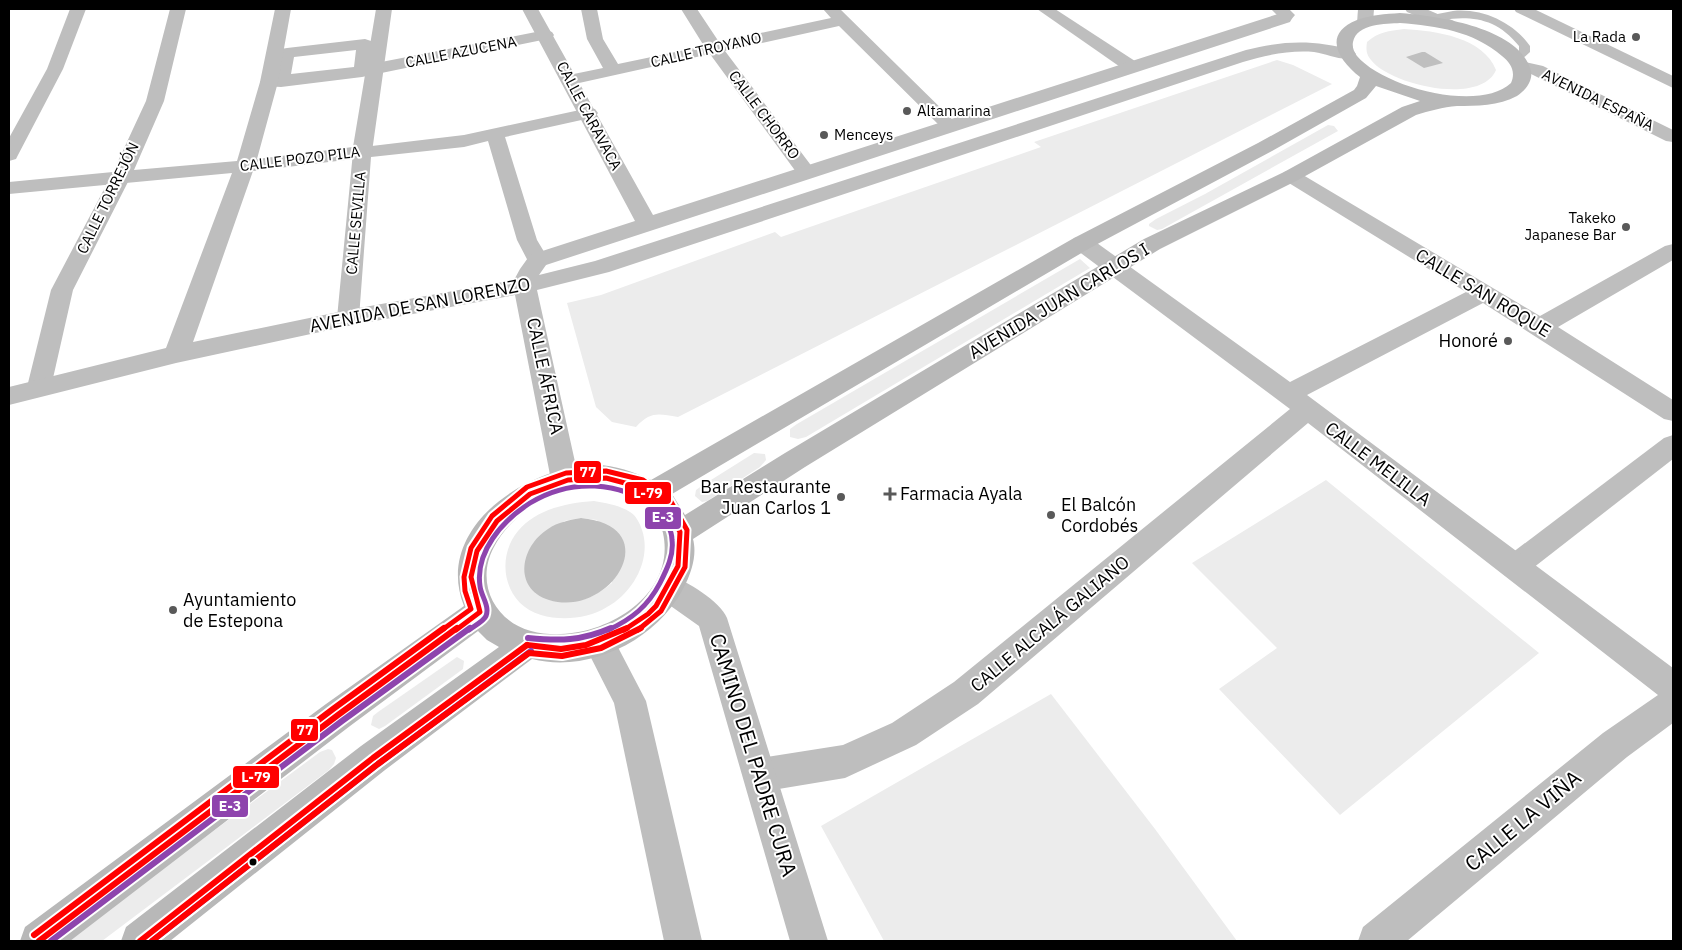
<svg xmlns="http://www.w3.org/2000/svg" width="1682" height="950" font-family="'IBM Plex Sans',sans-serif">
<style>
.green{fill:#ececec;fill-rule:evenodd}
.water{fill:#bfbfbf}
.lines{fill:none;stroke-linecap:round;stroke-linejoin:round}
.service{fill:#bebebe;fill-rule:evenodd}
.pedestrian{fill:#bebebe;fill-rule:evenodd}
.minor{fill:#bebebe;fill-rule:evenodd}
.tertiary{fill:#bebebe;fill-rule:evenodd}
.secondary{fill:#b8b8b8;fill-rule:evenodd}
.bus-1-far1-casing{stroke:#fff;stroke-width:9}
.bus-1-casing{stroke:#fff;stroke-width:10}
.bus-2-far1-casing{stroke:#fff;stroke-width:9}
.bus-2-casing{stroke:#fff;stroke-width:10}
.bus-3-far1-casing{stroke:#fff;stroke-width:9}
.bus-3-casing{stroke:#fff;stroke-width:10}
.bus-1-far1{stroke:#f00;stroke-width:5}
.bus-1{stroke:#f00;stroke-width:6}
.bus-2-far1{stroke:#8e44ad;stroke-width:5}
.bus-2{stroke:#8e44ad;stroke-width:6}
.bus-3-far1{stroke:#f00;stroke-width:5}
.bus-3{stroke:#f00;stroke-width:6}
.poi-dot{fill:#595959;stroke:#fff;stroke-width:2}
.bus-dot{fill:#000;stroke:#fff;stroke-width:2}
.labels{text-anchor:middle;stroke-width:4;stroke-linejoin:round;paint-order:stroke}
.far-poi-label{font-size:15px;fill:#000;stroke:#fff;text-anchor:end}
.far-street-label{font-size:15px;fill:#000;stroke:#fff}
.street-label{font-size:18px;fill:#000;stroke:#fff}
.poi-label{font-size:18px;fill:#000;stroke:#fff;text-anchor:start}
.near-street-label{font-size:21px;fill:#000;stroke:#fff}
.line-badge{stroke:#fff;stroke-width:2}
.badge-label{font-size:14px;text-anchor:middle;font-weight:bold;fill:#fff}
</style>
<rect width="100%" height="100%" fill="#fff"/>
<!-- green -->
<g class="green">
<path d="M1404 29C1436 31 1483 37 1496 70 1481 106 1390 85 1371 60 1366 54 1366 49 1367 42 1378 32 1389 31 1404 29Z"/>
<path d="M1277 60 1293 65 1332 84 678 417C658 414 651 411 636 427L612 422 596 407 567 303 601 295 775 232 781 237 1041 147 1034 142Z"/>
<path d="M1328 125 1334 126 1338 131 1162 229 1157 230 1149 226V224L1156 219 1205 194Z"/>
<path d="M1080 259 1090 268 806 437 798 439 790 437V429L797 424Z"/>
<path d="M754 453 765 454 766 460 760 467 707 501 702 502 695 496 696 490 703 485Z"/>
<path d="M1326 480 1539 653 1340 815 1219 689 1277 648 1192 563Z"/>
<path d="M594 501C606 503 619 505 630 512 636 515 640 524 642 530 652 559 633 593 607 607 588 619 561 621 541 615 504 604 495 559 518 531 536 509 567 503 594 501ZM581 518 597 520 612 583C586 604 565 608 535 593L564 521Z"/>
<path d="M457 657 464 661 463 669 385 726 379 729 371 725 373 716 378 712Z"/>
<path d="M1051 694 1155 829 1237 941H884L821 826Z"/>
<path d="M328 749 332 750 336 758 334 764 329 770 102 941H65L320 752Z"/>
</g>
<!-- water -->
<g class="water">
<path d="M1422 52H1425L1443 63 1424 68 1406 57Z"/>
<path d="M581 518C668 526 611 619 549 600 512 588 521 546 548 529 558 522 570 520 581 518Z"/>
</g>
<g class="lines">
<!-- service -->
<path class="service" d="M1453 11C1482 8 1513 22 1530 46V52L1520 61H1512L1510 59 1519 51V46C1492 12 1461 16 1422 23L1417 20 1422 17Z"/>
<!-- pedestrian -->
<g class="pedestrian">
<path d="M70 9H86L63 69 18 155 16 159 9 161V138L47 69Z"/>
<path d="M581 9H597L603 39 618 64 704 46 681 9H697L719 42 831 18 823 9H840L959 126 956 130 950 131 944 130 839 26 725 51 816 172 813 176 806 178 799 176 710 54 570 85 564 84 561 80 564 76 603 68 587 39Z"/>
<path d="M1037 9H1055L1138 63 1140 67 1138 71H1126Z"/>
<path d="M1271 9H1289L1295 15 1290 21H1278L1276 18 1278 16Z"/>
<path d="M1358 9H1374L1373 23 1371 26H1359L1357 23Z"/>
<path d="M1405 9H1426L1454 21 1456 24 1454 27H1442L1407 12Z"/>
<path d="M1514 9H1534L1673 76V88L1516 12Z"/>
<path d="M546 30 552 32 554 35 552 38 362 77 281 87 263 86 260 82 263 78 274 76 281 49 287 48 365 39 371 41 373 44 371 64ZM356 50 354 67 291 74 294 57Z"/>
<path d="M1521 61 1543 66 1673 130V142L1666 141 1531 74 1515 70 1513 66 1515 62Z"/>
<path d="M589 108 595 109 598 113 595 117 505 137 537 240 549 260 546 265 538 267 530 265 517 240 488 141 464 147 371 157 359 318 356 323 348 326 340 323 337 318 353 152 355 148 464 135Z"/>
<path d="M120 172 127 174 130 178 73 290 51 387 48 393 39 396 30 393 27 387 51 290 110 178 113 174Z"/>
<path d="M1673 435V459L1524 575 1514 579 1504 575 1500 567 1504 559 1664 438Z"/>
</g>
<!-- minor -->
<g class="minor">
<path d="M170 9H186L164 101 134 170 237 161 260 82 275 9H291L278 82 257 159 353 147 376 9H392L372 152 369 156 362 158 253 171 193 342 348 310 514 280 520 269 530 255 635 221 522 9H538L653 215 1278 14H1290L1292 18 1290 22 546 265 539 275 595 261 1246 50C1286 40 1314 40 1353 50L1356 54 1353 58C1341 61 1327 54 1314 52 1290 50 1266 55 1243 62L609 272 537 290 579 480 575 488 565 491 555 488 551 480 515 295 348 326 176 363 9 405V387L166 348 232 173 9 194V182L113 172 146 101Z"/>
<path d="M1291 170 1298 172 1540 316 1665 246 1673 244V260L1558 327 1673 400V421L1664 419 1483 303 1307 395 1673 668V723L1627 757 1407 941H1358L1363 927 1603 733 1658 695 1308 423 978 704 916 745 845 778 760 792 748 787 743 775 748 763 760 758 843 745 892 723 954 682 1290 409 1074 248 1071 243 1074 238 1082 236 1090 238 1290 382 1466 292 1284 180 1281 176 1284 172Z"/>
</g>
<!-- tertiary -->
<g class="tertiary">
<path d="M669 575C687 581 720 601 727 618L828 941H790L699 626 658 597 654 588 658 579Z"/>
<path d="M599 628 610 632 646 701 702 941H664L614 703 583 642 588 632Z"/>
</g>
<!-- secondary -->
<path class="secondary" d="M1400 13C1436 16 1520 27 1531 71 1533 81 1525 91 1517 96 1499 106 1476 106 1457 106 1443 107 1429 111 1416 115L1298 180 1160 249 805 467 693 539C697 554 692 570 686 583 661 638 591 674 532 659L385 770 170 941H121L126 927 361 746 499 647 487 640 478 631 350 726 70 941H20L25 927 326 704 464 606C433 528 527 466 596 465 615 465 634 472 651 480L1074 238 1258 143 1354 90 1357 86 1360 77C1338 60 1322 34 1357 20 1371 15 1385 14 1400 13ZM1400 23C1437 26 1473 31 1502 56 1511 63 1516 72 1511 83 1479 113 1383 87 1357 56 1354 52 1352 47 1353 42 1357 23 1386 24 1400 23ZM1376 86 1420 101 1402 107 1284 172 1144 239 785 453 685 515 672 494 1090 248 1272 151 1366 98ZM597 487C606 488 615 488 623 491 643 498 658 513 663 533 678 602 589 647 531 631 494 621 475 582 494 547 502 531 517 516 532 506 552 493 574 490 597 487Z"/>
<!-- bus-1-far1 casing -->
<g class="bus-1-far1-casing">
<path id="bus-1-far1" d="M456 630 480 612 471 577 477 551 497 521 530 494 568 480 606 478 640 487 665 505 680 532 678 566 656 606 648 614 624 630"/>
</g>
<!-- bus-1 casing -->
<g class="bus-1-casing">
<g id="bus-1">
<path d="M527 645 561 649 586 645 627 628"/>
<path d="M39 941 338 715 457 628"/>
<path d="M140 941 373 758 527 645"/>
</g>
</g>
<!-- bus-2-far1 casing -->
<g class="bus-2-far1-casing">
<path id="bus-2-far1" d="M469 630C474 626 484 621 486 616 490 606 481 596 480 586 475 552 502 521 530 503 569 479 622 479 656 511 664 518 672 529 672 540 674 555 667 569 660 583 648 606 632 619 608 630"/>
</g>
<!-- bus-2 casing -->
<g class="bus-2-casing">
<g id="bus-2">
<path d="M528 638C560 641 581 641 611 628"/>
<path d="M51 941 342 721 470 628"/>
<path d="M152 941 378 764 531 651"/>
</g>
</g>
<!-- bus-3-far1 casing -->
<g class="bus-3-far1-casing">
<path id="bus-3-far1" d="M442 630 471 609 465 591 464 577 471 548 492 516 527 487 566 473 606 471 643 480 670 500 687 530 685 567 661 611 638 630"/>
</g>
<!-- bus-3 casing -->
<g class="bus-3-casing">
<g id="bus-3">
<path d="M34 935 333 709 444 628"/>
<path d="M152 941 378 764 529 653 562 656 601 648 641 628"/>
</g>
</g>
<!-- bus-1-far1 -->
<use href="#bus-1-far1" class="bus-1-far1"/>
<!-- bus-1 -->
<use href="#bus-1" class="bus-1"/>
<!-- bus-2-far1 -->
<use href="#bus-2-far1" class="bus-2-far1"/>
<!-- bus-2 -->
<use href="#bus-2" class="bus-2"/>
<!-- bus-3-far1 -->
<use href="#bus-3-far1" class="bus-3-far1"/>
<!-- bus-3 -->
<use href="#bus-3" class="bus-3"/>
</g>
<!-- markers -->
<g class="poi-dot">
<circle cx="1636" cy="37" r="5"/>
<circle cx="907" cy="111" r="5"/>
<circle cx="824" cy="135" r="5"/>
<circle cx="1626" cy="227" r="5"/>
<circle cx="1508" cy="341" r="5"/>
<path d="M887.5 486.5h5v5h5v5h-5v5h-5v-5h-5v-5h5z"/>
<circle cx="841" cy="497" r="5"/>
<circle cx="1051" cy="515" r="5"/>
<circle cx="173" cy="610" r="5"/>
</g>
<circle class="bus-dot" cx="253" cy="862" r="4.5"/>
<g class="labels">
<!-- far-poi labels -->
<g class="far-poi-label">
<text x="1626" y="42">La Rada</text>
<text x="917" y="116" text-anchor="start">Altamarina</text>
<text x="834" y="140" text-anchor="start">Menceys</text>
<text x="1616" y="223">Takeko<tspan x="1616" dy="17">Japanese Bar</tspan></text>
</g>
<!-- far-street labels -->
<g class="far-street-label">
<text transform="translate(706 50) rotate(-13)" y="5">CALLE TROYANO</text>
<text transform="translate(461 52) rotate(-11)" y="5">CALLE AZUCENA</text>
<text transform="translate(1598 100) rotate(26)" y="5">AVENIDA ESPAÑA</text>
<text transform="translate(764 115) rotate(53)" y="5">CALLE CHORRO</text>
<text transform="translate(589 116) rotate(62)" y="5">CALLE CARAVACA</text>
<text transform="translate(300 159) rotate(-7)" y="5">CALLE POZO PILA</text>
<text transform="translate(108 198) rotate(-64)" y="5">CALLE TORREJÓN</text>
<text transform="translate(356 223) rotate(-85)" y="5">CALLE SEVILLA</text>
</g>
<!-- street labels -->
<g class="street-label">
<text transform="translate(1483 293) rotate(31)" y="6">CALLE SAN ROQUE</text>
<text transform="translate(1059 301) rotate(-31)" y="6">AVENIDA JUAN CARLOS I</text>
<text transform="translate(420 305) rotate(-11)" y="6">AVENIDA DE SAN LORENZO</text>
<text transform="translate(545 376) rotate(78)" y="6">CALLE ÁFRICA</text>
<text transform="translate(1378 464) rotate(37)" y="6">CALLE MELILLA</text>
<text transform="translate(1050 624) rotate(-40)" y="6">CALLE ALCALÁ GALIANO</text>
</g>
<!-- poi labels -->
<g class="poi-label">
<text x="1498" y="347" text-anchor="end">Honoré</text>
<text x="831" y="493" text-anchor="end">Bar Restaurante<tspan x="831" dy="21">Juan Carlos 1</tspan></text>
<text x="900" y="500">Farmacia Ayala</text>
<text x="1061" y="511">El Balcón<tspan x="1061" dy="21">Cordobés</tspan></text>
<text x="183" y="606">Ayuntamiento<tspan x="183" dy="21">de Estepona</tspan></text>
</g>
<!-- near-street labels -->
<g class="near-street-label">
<text transform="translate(753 755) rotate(73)" y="7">CAMINO DEL PADRE CURA</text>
<text transform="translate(1523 821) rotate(-40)" y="7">CALLE LA VIÑA</text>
</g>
</g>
<g class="line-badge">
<rect x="573" y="460" width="29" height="24" rx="5" fill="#f00"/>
<rect x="624" y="481" width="48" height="24" rx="5" fill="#f00"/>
<rect x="644" y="506" width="38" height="24" rx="5" fill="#8e44ad"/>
<rect x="290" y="718" width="29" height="24" rx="5" fill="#f00"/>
<rect x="232" y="765" width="48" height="24" rx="5" fill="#f00"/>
<rect x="211" y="794" width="38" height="24" rx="5" fill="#8e44ad"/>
</g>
<g class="badge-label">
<text x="588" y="477">77</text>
<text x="648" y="498">L-79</text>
<text x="663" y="522">E-3</text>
<text x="305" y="735">77</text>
<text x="256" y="782">L-79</text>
<text x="230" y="811">E-3</text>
</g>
<!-- border -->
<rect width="1682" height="950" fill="none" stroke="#000000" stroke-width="20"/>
</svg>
